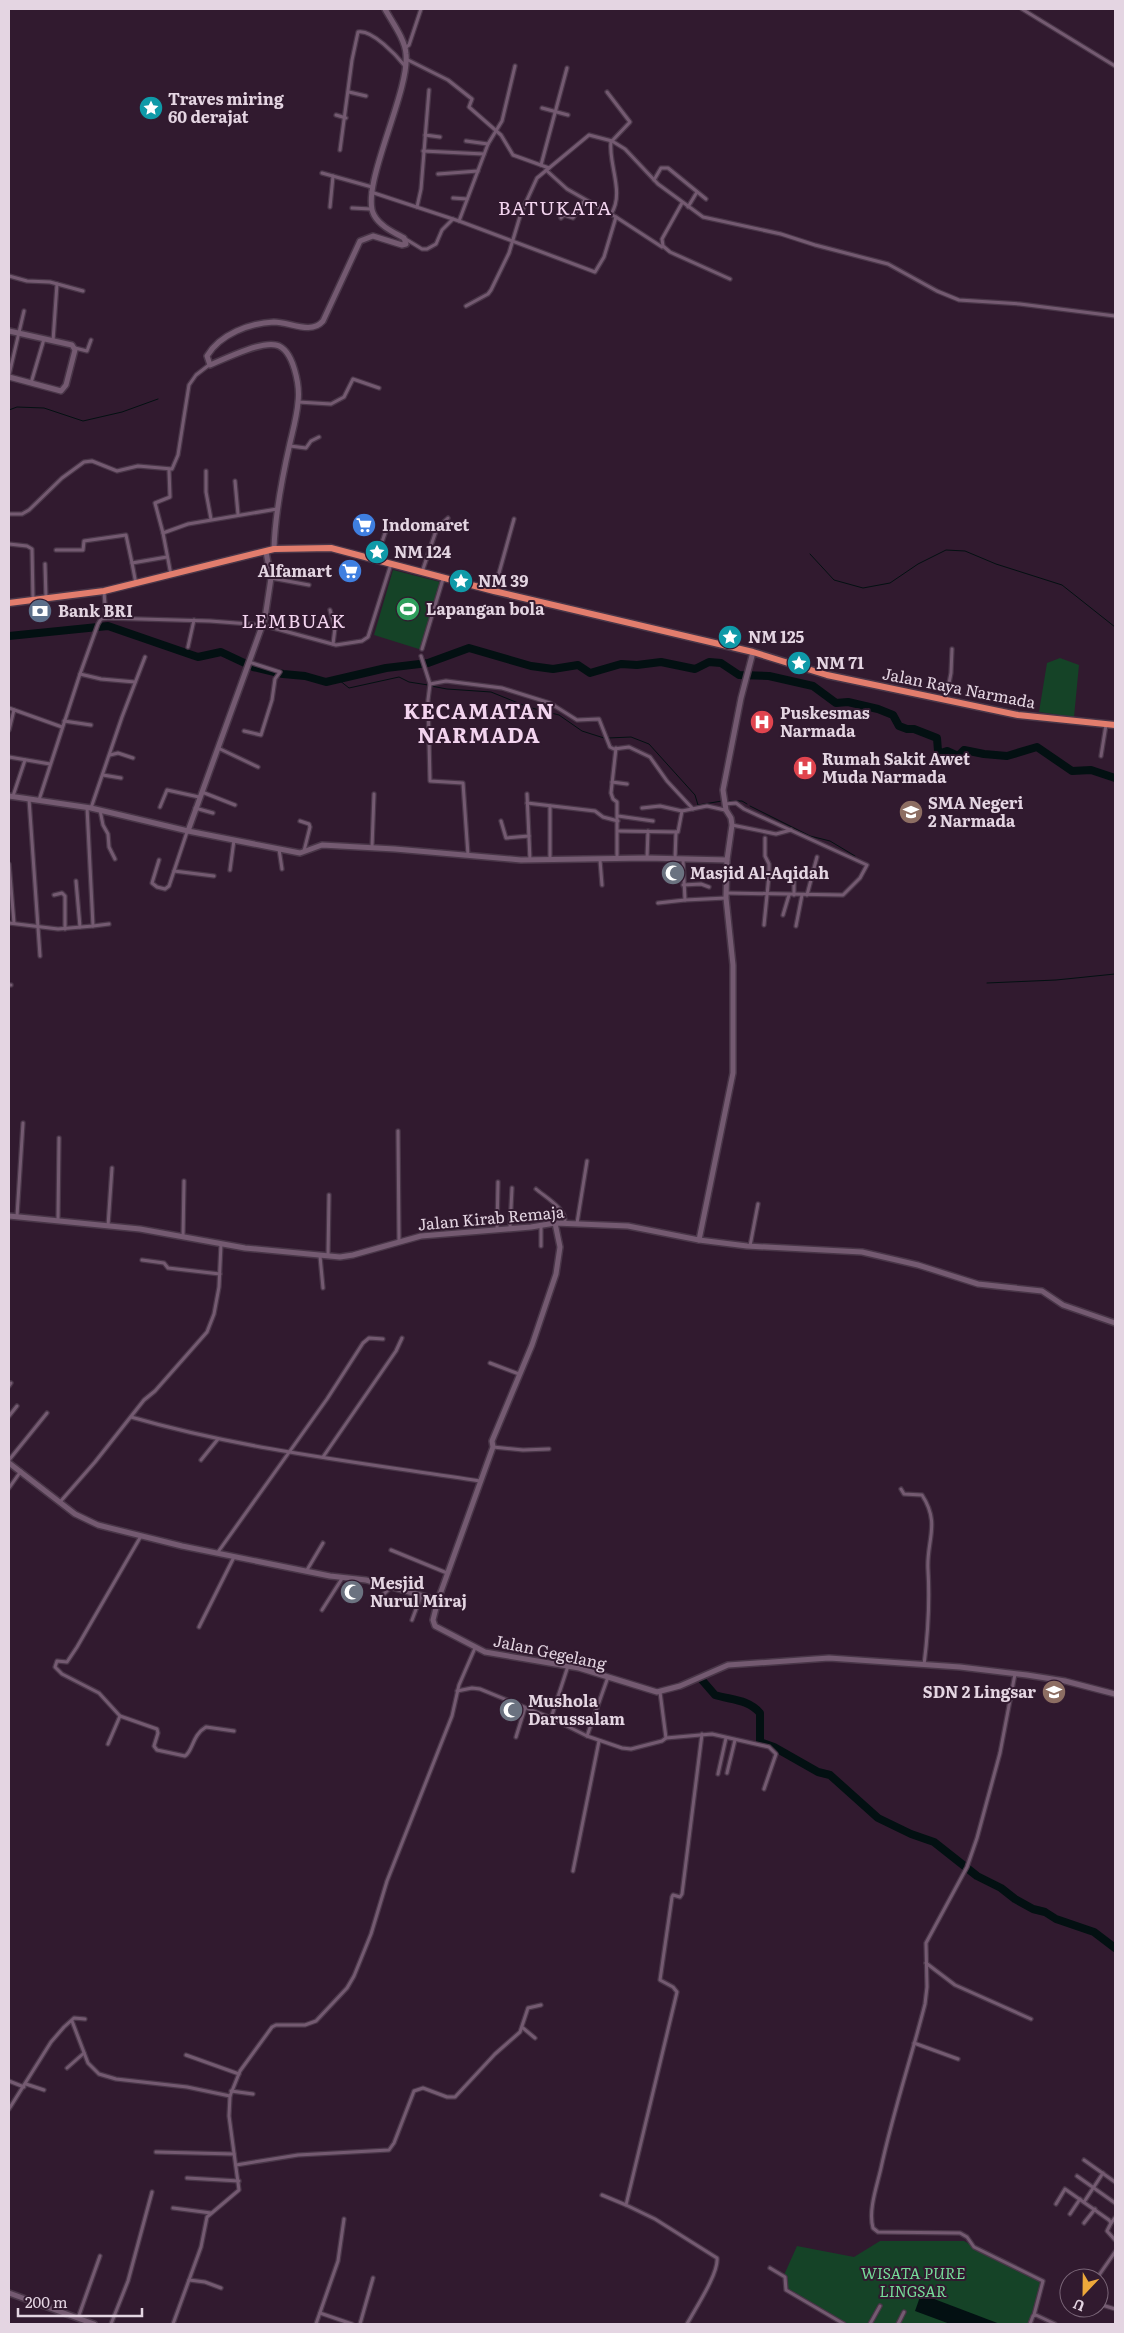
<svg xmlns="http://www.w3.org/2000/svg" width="1124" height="2333" font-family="Literata,serif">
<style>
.green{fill:#154327}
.water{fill:#031012}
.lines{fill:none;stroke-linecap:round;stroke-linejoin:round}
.stream{stroke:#031012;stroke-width:1}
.river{stroke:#031012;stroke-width:8}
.street-casing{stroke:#493648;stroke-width:5.5}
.secondary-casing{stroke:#493648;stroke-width:8}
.highway-casing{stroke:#493648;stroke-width:9}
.street{stroke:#745a71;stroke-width:3}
.secondary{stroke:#745a71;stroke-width:5}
.highway{stroke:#e27d6d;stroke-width:6}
.labels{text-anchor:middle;stroke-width:4;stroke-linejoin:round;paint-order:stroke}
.poi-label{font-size:16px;font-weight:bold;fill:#e4d5e2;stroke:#311a2f;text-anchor:start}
.street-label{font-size:16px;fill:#e4d5e2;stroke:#311a2f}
.park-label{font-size:16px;font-style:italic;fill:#76dc99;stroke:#311a2f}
.quarter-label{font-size:19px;letter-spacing:1px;fill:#f3d4ef;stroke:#311a2f}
.district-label{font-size:21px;font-weight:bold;letter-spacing:1px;fill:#f3d4ef;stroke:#311a2f}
</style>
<rect width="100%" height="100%" fill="#311a2f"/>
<!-- green -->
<g class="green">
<path d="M393 570 444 583 422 650 374 635Z"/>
<path d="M1060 658 1079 665 1074 717 1039 712 1047 663Z"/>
<path d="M880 2241H964L1043 2283 1030 2324H848L789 2290 784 2275 797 2246 854 2257Z"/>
</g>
<!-- water -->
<path class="water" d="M921 2294 1000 2324H950L915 2311Z"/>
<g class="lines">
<!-- stream -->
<g class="stream">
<path d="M9 410 17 407 44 408 83 421 122 412 158 399"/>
<path d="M810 554 834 580 863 588 890 583 918 564 946 550 965 551 996 564 1062 585 1115 627"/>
<path d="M339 680 349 688 399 677 409 682 428 685"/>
<path d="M431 686 447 689 491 692 528 707 559 715 582 731 604 738"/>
<path d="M608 738 631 737 649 744 695 795 698 805 722 801"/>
<path d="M726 801H742L747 804"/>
<path d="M750 806 810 836 830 841 855 856"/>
<path d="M987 983 1056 980 1115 974"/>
</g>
<!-- river -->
<g class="river">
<path d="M9 636 108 626 192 655 198 657 221 652 253 667 283 674 305 676 326 682 386 668 428 663 469 648 531 666 553 669 578 665 590 673 621 664 637 665 661 662 695 669 709 662 721 663 739 675 769 676 813 686 836 703 848 702 878 709 893 715 899 726 907 729H914L937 738 938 751 941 753 947 751 958 756 964 750 984 754 1007 756 1037 747 1072 771 1091 770 1115 778"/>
<path d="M702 1680 715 1695C731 1700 748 1699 760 1713V1742L774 1747 818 1772 830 1775 878 1818 911 1834 934 1842 977 1876 1001 1888 1015 1899 1033 1909 1045 1912 1056 1919 1094 1932 1115 1948"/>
</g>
<!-- street casing -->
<g class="street-casing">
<g id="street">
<path d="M1022 9 1115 66"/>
<path d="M405 48 409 45 421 9"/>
<path d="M406 59 448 80 472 99 469 107 501 135 513 155 549 168"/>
<path d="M349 92 366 96"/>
<path d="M607 92 630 122 612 141"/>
<path d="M542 108 568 115"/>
<path d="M336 115 346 118"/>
<path d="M425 135 440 137"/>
<path d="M611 141C608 164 625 193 611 214"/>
<path d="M488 144 502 121 515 66"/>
<path d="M340 150 352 60 358 32C372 29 397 56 405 66"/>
<path d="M423 151 484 154"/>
<path d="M541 165 567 68"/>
<path d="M322 173 372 187"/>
<path d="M438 174 478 171"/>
<path d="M654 180 661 168H668L706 199"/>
<path d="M371 192 459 221 595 272 604 257 616 217 567 189 546 170"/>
<path d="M453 198 467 199"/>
<path d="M682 203 662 239 663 246 670 252 730 279"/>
<path d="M330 207 333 176"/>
<path d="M417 207 421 189 429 90"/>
<path d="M688 207 697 192"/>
<path d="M352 208 371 209"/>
<path d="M616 217 662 247"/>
<path d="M561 218 564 215 573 218 585 200"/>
<path d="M459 221 488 144 466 141"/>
<path d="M404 238 422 249H427L436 244 442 230 453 219"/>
<path d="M9 276 27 281 50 282 83 291"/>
<path d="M466 306 488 294 491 290 509 253 521 213 537 178 589 135 612 141 625 149 658 184 703 217 781 234 815 245 888 264 937 291 959 300 1020 304 1115 316"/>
<path d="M53 341 57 284"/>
<path d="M75 348 87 351 91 340"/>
<path d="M9 375 24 311"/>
<path d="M31 383 44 339"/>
<path d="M298 402 331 404 344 397 353 379 379 388"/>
<path d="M290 446 306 448 311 441 319 437"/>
<path d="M169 470 170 497 155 503 163 533 188 524 277 509"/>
<path d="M206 471V492L211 519"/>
<path d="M235 481 238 514"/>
<path d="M9 514H22L29 510 62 478 84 462 92 461 117 471 138 466 172 469 178 455 189 385 196 375 209 365"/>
<path d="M163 533 171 575"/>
<path d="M9 544 27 546 32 549 33 599"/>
<path d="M56 550H83L84 541 126 535 132 563 167 557"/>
<path d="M376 559 389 522"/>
<path d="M132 563 136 584"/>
<path d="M45 564 46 598"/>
<path d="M422 572 437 528 448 518"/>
<path d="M271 578 309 585"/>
<path d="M494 591 514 519"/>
<path d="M104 592 106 618 210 621 262 625 336 645 362 641 368 637 391 564"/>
<path d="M330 610 335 628 333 644"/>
<path d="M188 647 194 620"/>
<path d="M422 649 443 579"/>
<path d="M421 656 430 684 446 681 502 688 550 703 577 720 599 719 610 747 614 749 629 747 650 757 667 781 693 809"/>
<path d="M80 674 101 679 135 682"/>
<path d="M430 684 428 700 430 781 463 783 468 855"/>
<path d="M946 699 951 673 952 649"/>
<path d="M9 708 62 727"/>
<path d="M64 721 91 725"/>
<path d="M9 730 14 710"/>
<path d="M244 731 261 735 272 700 275 679 280 672 249 662"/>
<path d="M218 748 258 767"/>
<path d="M616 748 611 793 613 799 617 802V859"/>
<path d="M110 755 118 753 133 758"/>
<path d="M1101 756 1106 725"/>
<path d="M9 757 50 764"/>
<path d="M103 775 121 778"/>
<path d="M612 782 627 784"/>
<path d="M202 792 235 805"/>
<path d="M527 794 530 860"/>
<path d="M13 796 25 760"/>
<path d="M29 799 40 956"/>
<path d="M39 800 80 674 98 624 101 619 106 618"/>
<path d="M527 803 595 811 603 817 618 821"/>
<path d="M725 804 736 803 744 809 867 865 860 878 843 895 727 893"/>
<path d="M160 807 167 790 199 797"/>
<path d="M91 808 122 717 145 657"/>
<path d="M195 808 213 813"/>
<path d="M642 808 660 806 682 811"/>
<path d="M100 810 103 825 108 834 109 847 115 859"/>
<path d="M618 816 653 821"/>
<path d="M300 821 309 824 310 827 304 851"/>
<path d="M501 821 506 838 529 836"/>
<path d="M732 825 776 834 791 830"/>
<path d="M618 831 678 832 682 811 707 806 725 810"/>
<path d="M372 847 374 794"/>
<path d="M279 849 282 869"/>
<path d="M647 858 648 831"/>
<path d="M675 859 676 832"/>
<path d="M159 860 152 883 157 887 165 889 169 886 187 832"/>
<path d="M550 860V806"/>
<path d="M600 860 602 885"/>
<path d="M683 860 685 900 726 898"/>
<path d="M9 864 14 923"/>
<path d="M230 870 234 840"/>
<path d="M174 871 214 876"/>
<path d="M76 881 80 927"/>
<path d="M683 885 701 884 709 887"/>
<path d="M54 895 62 893 65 896V929"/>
<path d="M794 895V880"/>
<path d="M807 895 817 857"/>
<path d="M658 903 685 900"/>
<path d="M783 915 789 895"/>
<path d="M9 923 58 929 93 926 87 807"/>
<path d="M764 925 769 875V864L765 856V838"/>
<path d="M93 926 109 924"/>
<path d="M796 926 802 895"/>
<path d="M9 985H11"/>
<path d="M398 1131 399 1240"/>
<path d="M536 1189C545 1197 567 1209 565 1223"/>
<path d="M17 1216 23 1123"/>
<path d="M58 1220 59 1138"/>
<path d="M577 1223 587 1161"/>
<path d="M108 1226 112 1168"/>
<path d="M510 1228 512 1188"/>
<path d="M497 1229 498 1182"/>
<path d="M183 1237 184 1181"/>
<path d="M541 1246V1226"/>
<path d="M750 1246 758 1204"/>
<path d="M320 1256 323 1288"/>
<path d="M328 1256 329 1195"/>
<path d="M142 1260 164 1263 168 1268 220 1274"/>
<path d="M490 1363 519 1374"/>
<path d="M9 1386 11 1383"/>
<path d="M9 1416 17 1406"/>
<path d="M131 1417C245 1450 363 1463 480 1481"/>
<path d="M493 1447 523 1450 549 1449"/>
<path d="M323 1457 396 1351 402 1338"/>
<path d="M9 1460 47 1413"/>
<path d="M201 1460 218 1439"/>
<path d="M9 1488 21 1471"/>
<path d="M901 1489 904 1494 922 1495C941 1524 926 1541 928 1570 930 1603 928 1633 924 1665"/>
<path d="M60 1502 95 1462 144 1400 155 1391 207 1332 214 1314 219 1287 221 1244"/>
<path d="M141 1536 77 1647 67 1662 57 1661 55 1667 62 1674 99 1693 120 1716 157 1729 158 1733 154 1746 157 1750 185 1756C193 1751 192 1735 206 1727L234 1731"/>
<path d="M391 1550 447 1573"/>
<path d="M218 1552 327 1399 363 1343 369 1338 383 1339"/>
<path d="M307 1570 323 1543"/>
<path d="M380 1605 383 1595 390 1588"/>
<path d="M322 1610 343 1577"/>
<path d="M412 1620 421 1596"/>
<path d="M199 1627 234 1557"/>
<path d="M1015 1674 1000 1753 977 1838 967 1867 926 1943 927 1987 925 2004C911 2059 893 2112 881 2168 877 2186 868 2210 873 2228L878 2232 960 2233 967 2237 974 2247 1043 2281 1034 2315"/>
<path d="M457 1691 472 1688 480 1689 551 1718 587 1736 622 1748 631 1749 662 1741 666 1738 712 1734 769 1747 776 1754 764 1789"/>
<path d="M660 1692 666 1738"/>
<path d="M551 1718 568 1666"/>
<path d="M587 1736 608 1677"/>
<path d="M516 1737 525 1708"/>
<path d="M108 1744 120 1716"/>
<path d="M727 1773 735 1740"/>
<path d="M718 1774 726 1738"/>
<path d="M573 1871 599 1741"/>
<path d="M926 1963 955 1985 1031 2019"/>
<path d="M72 2021 88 2063 99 2074 116 2079 187 2087 230 2096"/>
<path d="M523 2028 535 2038"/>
<path d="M914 2043 958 2059"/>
<path d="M186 2055 239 2074"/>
<path d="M67 2068 84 2053"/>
<path d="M9 2081 24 2087"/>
<path d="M26 2084 44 2090"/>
<path d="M231 2091 253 2094"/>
<path d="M9 2109 51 2042 64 2027 74 2018 85 2019"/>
<path d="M156 2152 234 2154"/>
<path d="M1084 2160 1115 2182"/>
<path d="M236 2165 298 2155 389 2150 394 2143 414 2091 423 2088 447 2097H455L495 2054 520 2032 528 2008 541 2005"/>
<path d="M1077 2176 1115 2203"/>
<path d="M187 2178 239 2181"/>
<path d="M602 2195 626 2205"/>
<path d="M1084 2202 1103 2173"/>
<path d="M1056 2204 1065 2189 1109 2220 1111 2223 1107 2231 1115 2240"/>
<path d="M173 2208 211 2213"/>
<path d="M1070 2214 1080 2199"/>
<path d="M1084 2223 1095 2209"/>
<path d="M1111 2223 1115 2218"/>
<path d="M770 2268 785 2277 786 2290 844 2324"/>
<path d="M1097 2278 1115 2252"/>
<path d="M189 2280 205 2282 221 2288"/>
<path d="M1099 2304 1115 2309"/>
<path d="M320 2313 352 2324"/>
<path d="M78 2318 100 2256"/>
<path d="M111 2324 128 2281 152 2192"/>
<path d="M173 2324 201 2247 207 2217 239 2190 229 2116 230 2096 240 2071 272 2027 276 2025H305L316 2021 347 1988 354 1976 371 1934 387 1881 452 1716 459 1685 475 1648"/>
<path d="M316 2324 338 2261 344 2219"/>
<path d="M360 2324 373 2278"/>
<path d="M687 2324C695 2309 719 2273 717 2258L655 2219 626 2205 677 1992 673 1987 660 1980 672 1897 673 1895 680 1897 682 1894 702 1734"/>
<path d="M870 2324 880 2306"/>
<path d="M898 2324 904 2312"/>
<path d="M1030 2324 1033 2316 1036 2315 1055 2324"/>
</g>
</g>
<!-- secondary casing -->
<g class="secondary-casing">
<g id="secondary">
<path d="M9 331 72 345 75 350 66 385 61 391 9 377"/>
<path d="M274 549C275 513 282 478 290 443 293 430 297 416 298 402 300 387 294 349 276 345 261 341 224 359 210 365L207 356C220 334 250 323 274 322 290 322 311 335 323 321L360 241 373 236 402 245 406 244 404 238C393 232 380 226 374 215 359 188 410 92 406 54 405 39 392 22 385 9"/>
<path d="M9 796 91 808 188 831 300 853 322 845 395 849 521 860 647 858 727 860"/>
<path d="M188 831 265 618 271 578 266 552"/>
<path d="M9 1216 140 1229 245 1248 340 1257 353 1255 421 1236 531 1227 555 1223 628 1226 699 1240 747 1246 862 1252 918 1265 978 1284 1042 1291 1063 1305 1115 1323"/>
<path d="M555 1223 560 1247 556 1274 532 1345 492 1441 493 1447 438 1600 433 1620 435 1626 485 1652 579 1668 657 1692 680 1686 728 1665 829 1658 960 1667 1027 1675 1065 1681 1115 1694"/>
<path d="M699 1240 733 1073V965L726 898 727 860 732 825 731 818 726 810 723 790 741 698 753 652"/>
<path d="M9 1463 75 1514 98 1525 182 1546 330 1576 366 1580 438 1600"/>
<path d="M9 2293 94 2324"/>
</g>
</g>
<!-- highway casing -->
<g class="highway-casing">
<path id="highway" d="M9 603 104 591 274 549 331 548 494 591 753 652 827 675 1018 715 1115 725"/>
</g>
<!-- street -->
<use href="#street" class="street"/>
<!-- secondary -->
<use href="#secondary" class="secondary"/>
<!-- highway -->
<use href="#highway" class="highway"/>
</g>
<!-- icons -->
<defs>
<g id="sight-disc" transform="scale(1.25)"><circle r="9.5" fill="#0f9aa8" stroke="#311a2f"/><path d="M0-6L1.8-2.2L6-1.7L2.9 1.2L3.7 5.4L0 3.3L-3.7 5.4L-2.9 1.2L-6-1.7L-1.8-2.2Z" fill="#fff"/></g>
<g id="supermarket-disc" transform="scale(1.25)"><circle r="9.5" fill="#3f7fe0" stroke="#311a2f"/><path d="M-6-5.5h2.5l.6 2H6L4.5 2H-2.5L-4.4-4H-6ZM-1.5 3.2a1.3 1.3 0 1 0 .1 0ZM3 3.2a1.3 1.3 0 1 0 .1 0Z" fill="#fff"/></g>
<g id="stadium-disc" transform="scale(1.25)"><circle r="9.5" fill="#2e9e5b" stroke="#311a2f"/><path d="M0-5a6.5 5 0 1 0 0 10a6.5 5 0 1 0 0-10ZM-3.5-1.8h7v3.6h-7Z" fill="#fff"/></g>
<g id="bank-disc" transform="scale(1.25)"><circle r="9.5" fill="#5c6f8a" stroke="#311a2f"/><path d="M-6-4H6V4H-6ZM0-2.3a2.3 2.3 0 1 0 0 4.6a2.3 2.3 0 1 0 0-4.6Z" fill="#fff"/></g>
<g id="hospital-disc" transform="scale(1.25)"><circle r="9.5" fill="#e0444e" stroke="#311a2f"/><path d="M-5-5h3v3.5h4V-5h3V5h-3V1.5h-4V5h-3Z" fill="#fff"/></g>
<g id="school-disc" transform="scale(1.25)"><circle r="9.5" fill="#8d6e63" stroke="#311a2f"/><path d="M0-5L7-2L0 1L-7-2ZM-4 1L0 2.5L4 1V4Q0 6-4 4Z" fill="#fff"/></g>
<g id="mosque-disc" transform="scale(1.25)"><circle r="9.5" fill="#6b7280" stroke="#311a2f"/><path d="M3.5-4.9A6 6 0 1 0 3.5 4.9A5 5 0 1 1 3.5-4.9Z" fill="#fff"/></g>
</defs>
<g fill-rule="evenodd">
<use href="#sight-disc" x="151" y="108"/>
<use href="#supermarket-disc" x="364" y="525"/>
<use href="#sight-disc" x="377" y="552"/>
<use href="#supermarket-disc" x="350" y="571"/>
<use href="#sight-disc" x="461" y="581"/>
<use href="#stadium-disc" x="408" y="609"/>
<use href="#bank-disc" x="40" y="611"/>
<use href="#sight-disc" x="730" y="637"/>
<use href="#sight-disc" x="799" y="663"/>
<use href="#hospital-disc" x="762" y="722"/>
<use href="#hospital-disc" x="805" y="768"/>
<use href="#school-disc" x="911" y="812"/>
<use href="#mosque-disc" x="673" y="873"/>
<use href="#mosque-disc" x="352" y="1592"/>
<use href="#school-disc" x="1054" y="1692"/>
<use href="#mosque-disc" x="511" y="1710"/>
</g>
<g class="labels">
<!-- poi labels -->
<g class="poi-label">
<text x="168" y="105">Traves miring<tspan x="168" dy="18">60 derajat</tspan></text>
<text x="382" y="531">Indomaret</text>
<text x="394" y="558">NM 124</text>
<text x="332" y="577" text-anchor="end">Alfamart</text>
<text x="478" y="587">NM 39</text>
<text x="426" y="615">Lapangan bola</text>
<text x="58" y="617">Bank BRI</text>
<text x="748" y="643">NM 125</text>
<text x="816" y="669">NM 71</text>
<text x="780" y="719">Puskesmas<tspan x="780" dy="18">Narmada</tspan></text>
<text x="822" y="765">Rumah Sakit Awet<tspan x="822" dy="18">Muda Narmada</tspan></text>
<text x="928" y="809">SMA Negeri<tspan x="928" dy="18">2 Narmada</tspan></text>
<text x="690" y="879">Masjid Al-Aqidah</text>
<text x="370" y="1589">Mesjid<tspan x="370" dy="18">Nurul Miraj</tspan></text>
<text x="1036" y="1698" text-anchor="end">SDN 2 Lingsar</text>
<text x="528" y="1707">Mushola<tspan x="528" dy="18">Darussalam</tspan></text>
</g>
<!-- street labels -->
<g class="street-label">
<text transform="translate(959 688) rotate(11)" y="6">Jalan Raya Narmada</text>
<text transform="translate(491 1218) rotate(-5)" y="6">Jalan Kirab Remaja</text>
<text transform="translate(550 1652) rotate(12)" y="6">Jalan Gegelang</text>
</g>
<!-- park labels -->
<g class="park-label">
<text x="913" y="2279">WISATA PURE<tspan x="913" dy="18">LINGSAR</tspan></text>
</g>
<!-- quarter labels -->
<g class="quarter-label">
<text x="555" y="215">BATUKATA</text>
<text x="294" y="628">LEMBUAK</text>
</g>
<!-- district labels -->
<g class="district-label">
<text x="479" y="719">KECAMATAN<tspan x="479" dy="24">NARMADA</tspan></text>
</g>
</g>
<!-- border -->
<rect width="1124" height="2333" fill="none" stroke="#e4d5e2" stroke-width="20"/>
<!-- north arrow -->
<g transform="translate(1084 2293) rotate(202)"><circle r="24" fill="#311a2f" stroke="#796577"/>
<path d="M0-4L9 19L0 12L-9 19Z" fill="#eda83b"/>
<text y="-8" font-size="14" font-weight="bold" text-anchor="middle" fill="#e4d5e2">U</text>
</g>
<!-- scale -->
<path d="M18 2308v8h124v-8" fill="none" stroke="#e4d5e2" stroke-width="2.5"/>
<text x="25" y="2308" font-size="15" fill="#e4d5e2" stroke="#311a2f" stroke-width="4" paint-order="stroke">200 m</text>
</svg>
